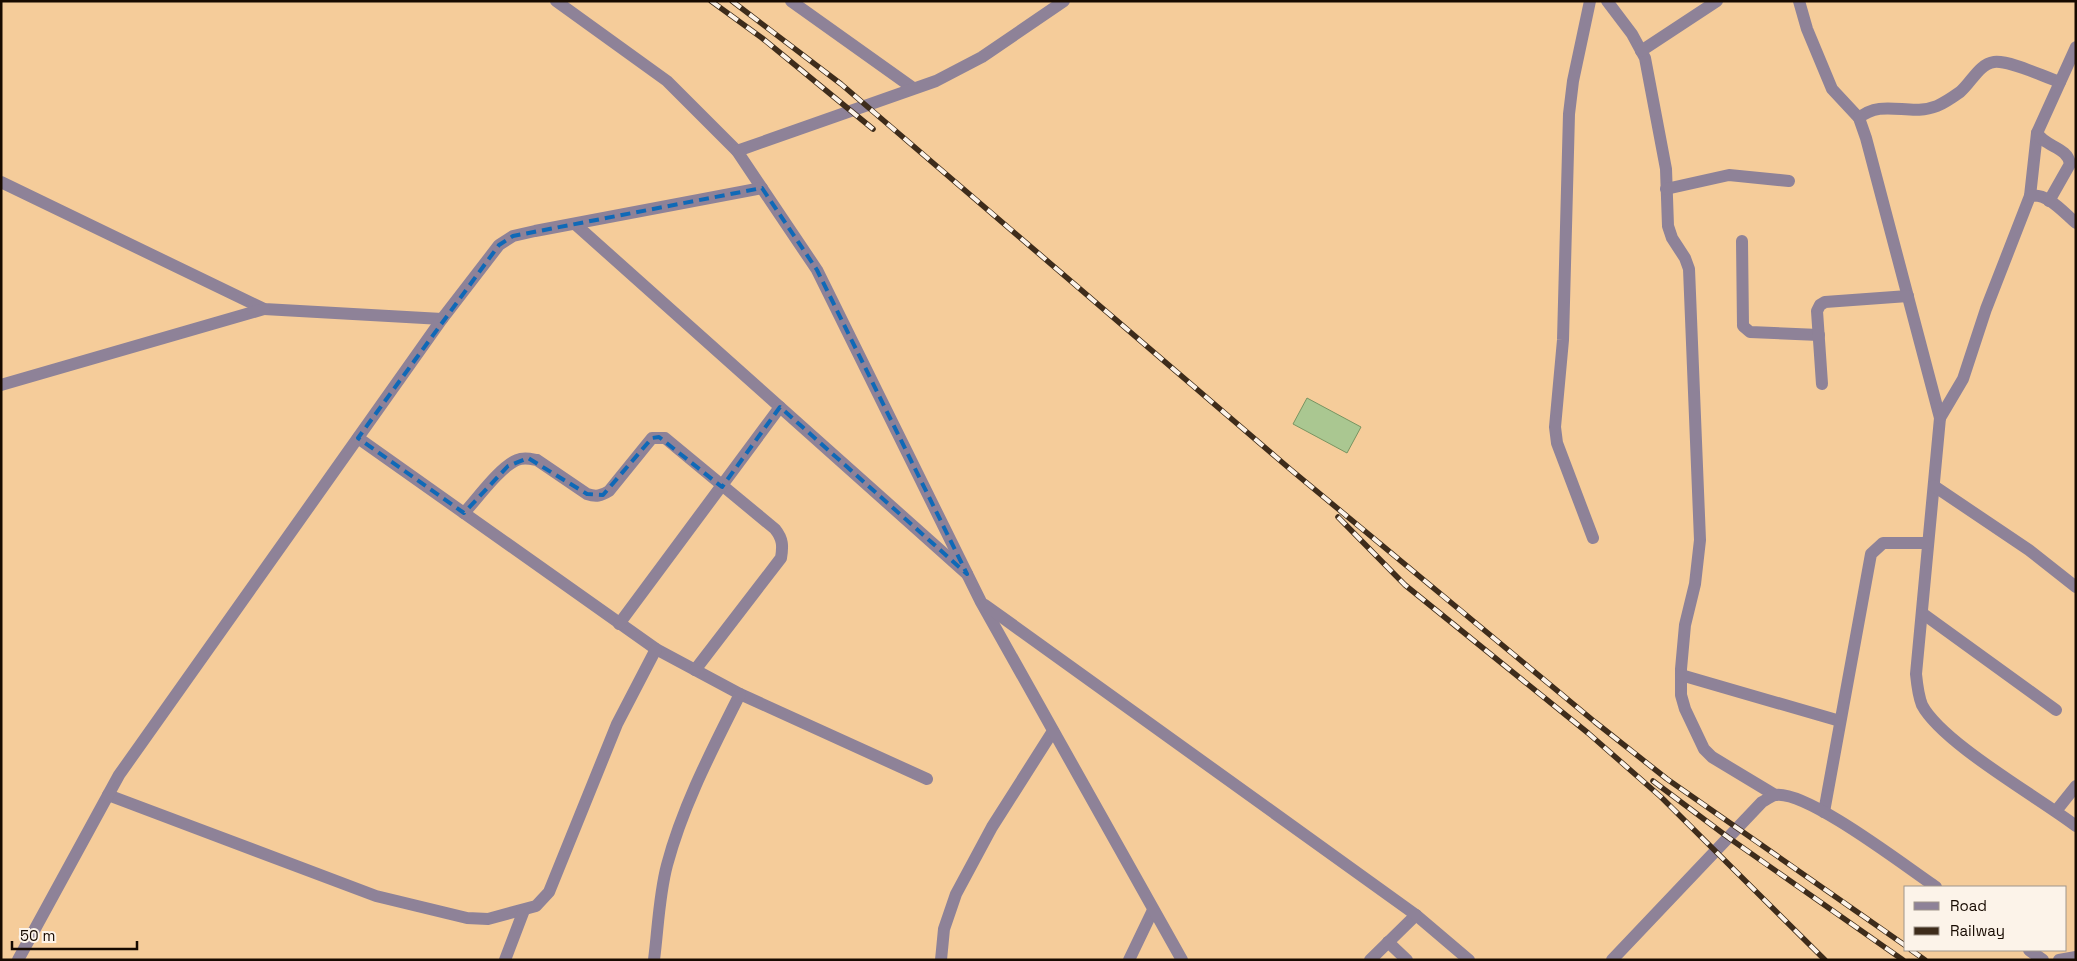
<svg xmlns="http://www.w3.org/2000/svg" width="2077" height="961" font-family="'Space Grotesk',sans-serif">
<style>
.building{fill:#aac791;stroke:#799461}
.lines{fill:none;stroke-linecap:round;stroke-linejoin:round}
.minor{stroke:#8e8298;stroke-width:12}
.tertiary{stroke:#8e8298;stroke-width:12}
.rail-casing{stroke:#3e2c1b;stroke-width:5.5}
.rail{stroke:#fcf3e9;stroke-width:4;stroke-dasharray:11;stroke-linecap:butt}
.marked{fill:none;stroke:#0f69b7;stroke-width:4;stroke-dasharray:10 6;stroke-linejoin:round}
</style>
<rect width="100%" height="100%" fill="#f5cc9a"/>
<!-- building -->
<path class="building" d="M1307 398 1361 427 1347 453 1293 424Z"/>
<g class="lines">
<!-- minor -->
<g class="minor">
<path d="M791 1 913 88"/>
<path d="M1590 1 1573 81 1569 114 1563 340 1555 427 1557 443 1593 538"/>
<path d="M1607 1 1632 34 1645 58 1666 169 1668 226 1672 238 1685 258 1689 269 1700 540 1695 584 1685 625 1681 669V695L1685 709 1704 749 1712 757 1775 795"/>
<path d="M1799 1 1807 29 1832 89 1859 118 1866 138 1940 418 1916 674C1917 684 1918 695 1922 705 1942 743 2038 797 2076 826"/>
<path d="M1641 51 1717 1"/>
<path d="M1859 118C1882 98 1910 117 1937 106 1944 103 1953 97 1960 92 1971 83 1979 64 1994 62 2010 60 2044 77 2060 82"/>
<path d="M1 182 264 309 442 319"/>
<path d="M1666 189 1729 175 1789 181"/>
<path d="M2030 196 2037 133"/>
<path d="M2049 201 2070 164C2068 147 2045 147 2037 133L2076 47"/>
<path d="M575 224 967 574"/>
<path d="M1742 241 1743 326 1750 332 1819 335"/>
<path d="M1822 384 1817 311 1820 305 1825 302 1908 296"/>
<path d="M1 385 264 309"/>
<path d="M1940 418 1963 379 1986 309 2030 196C2047 192 2064 213 2076 223"/>
<path d="M358 438 656 649 740 694 927 779"/>
<path d="M1934 486 2029 550 2076 587"/>
<path d="M464 513C477 499 500 467 517 460 524 457 531 459 537 460L587 494C596 497 601 496 609 491L652 438H665L775 529C783 539 783 546 781 558L695 670"/>
<path d="M1922 613 2056 710"/>
<path d="M619 624 780 407"/>
<path d="M1681 675 1840 721"/>
<path d="M108 795 376 896 467 918 488 919 536 906 549 892 617 724 656 649"/>
<path d="M2056 811 2076 786"/>
<path d="M1824 812 1871 554 1883 543H1928"/>
<path d="M1388 942 1407 960"/>
<path d="M505 960 524 910"/>
<path d="M654 960C658 929 659 895 667 865 683 805 712 750 740 694"/>
<path d="M941 960 944 929 956 894 992 827 1053 731"/>
<path d="M1129 960 1153 910"/>
<path d="M1370 960 1416 915"/>
</g>
<!-- tertiary -->
<g class="tertiary">
<path d="M556 1 667 81 737 151 817 270 981 602 1182 960"/>
<path d="M737 151 936 81 982 57 1064 1"/>
<path d="M985 605 1416 915 1469 960"/>
<path d="M2029 950 2043 960"/>
<path d="M18 960 119 775 442 319 499 245 513 236 535 231 762 188"/>
<path d="M1612 960 1762 802C1766 800 1772 795 1776 795 1808 791 1906 867 1936 887"/>
<path d="M2059 960 2076 957"/>
</g>
<!-- rail casing -->
<g class="rail-casing">
<g id="rail">
<path d="M711 1 762 38 873 129"/>
<path d="M732 1 841 84 1290 469 1595 722 1667 779 1906 946"/>
<path d="M1338 517 1405 585 1588 733 1661 797 1825 960"/>
<path d="M1653 781 1729 838 1903 960"/>
<path d="M1911 950 1925 960"/>
</g>
</g>
<!-- rail -->
<use href="#rail" class="rail"/>
</g>
<!-- marked area -->
<path class="marked" d="M762 188 817 270 967 574 780 407 722 487 659 437 652 438 603 495 587 494 528 458 508 466 464 513 358 438 499 245 513 236Z"/>
<!-- border -->
<rect width="2077" height="961" fill="none" stroke="#170a00" stroke-width="5"/>
<!-- legend -->
<rect x="1904" y="886" width="162" height="65" fill="#fcf3e9" stroke="#a0968c"/>
<rect x="1914" y="902" width="25" height="8" fill="#8e8298" stroke="#a0968c"/>
<text x="1950" y="911" font-size="15" fill="#170a00">Road</text>
<rect x="1914" y="927" width="25" height="8" fill="#3e2c1b" stroke="#a0968c"/>
<text x="1950" y="936" font-size="15" fill="#170a00">Railway</text>
<!-- scale -->
<path d="M12 941v8h125v-8" fill="none" stroke="#170a00" stroke-width="2.5"/>
<text x="20" y="941" font-size="15" fill="#170a00" stroke="#fcf3e9" stroke-width="4" paint-order="stroke">50 m</text>
</svg>
